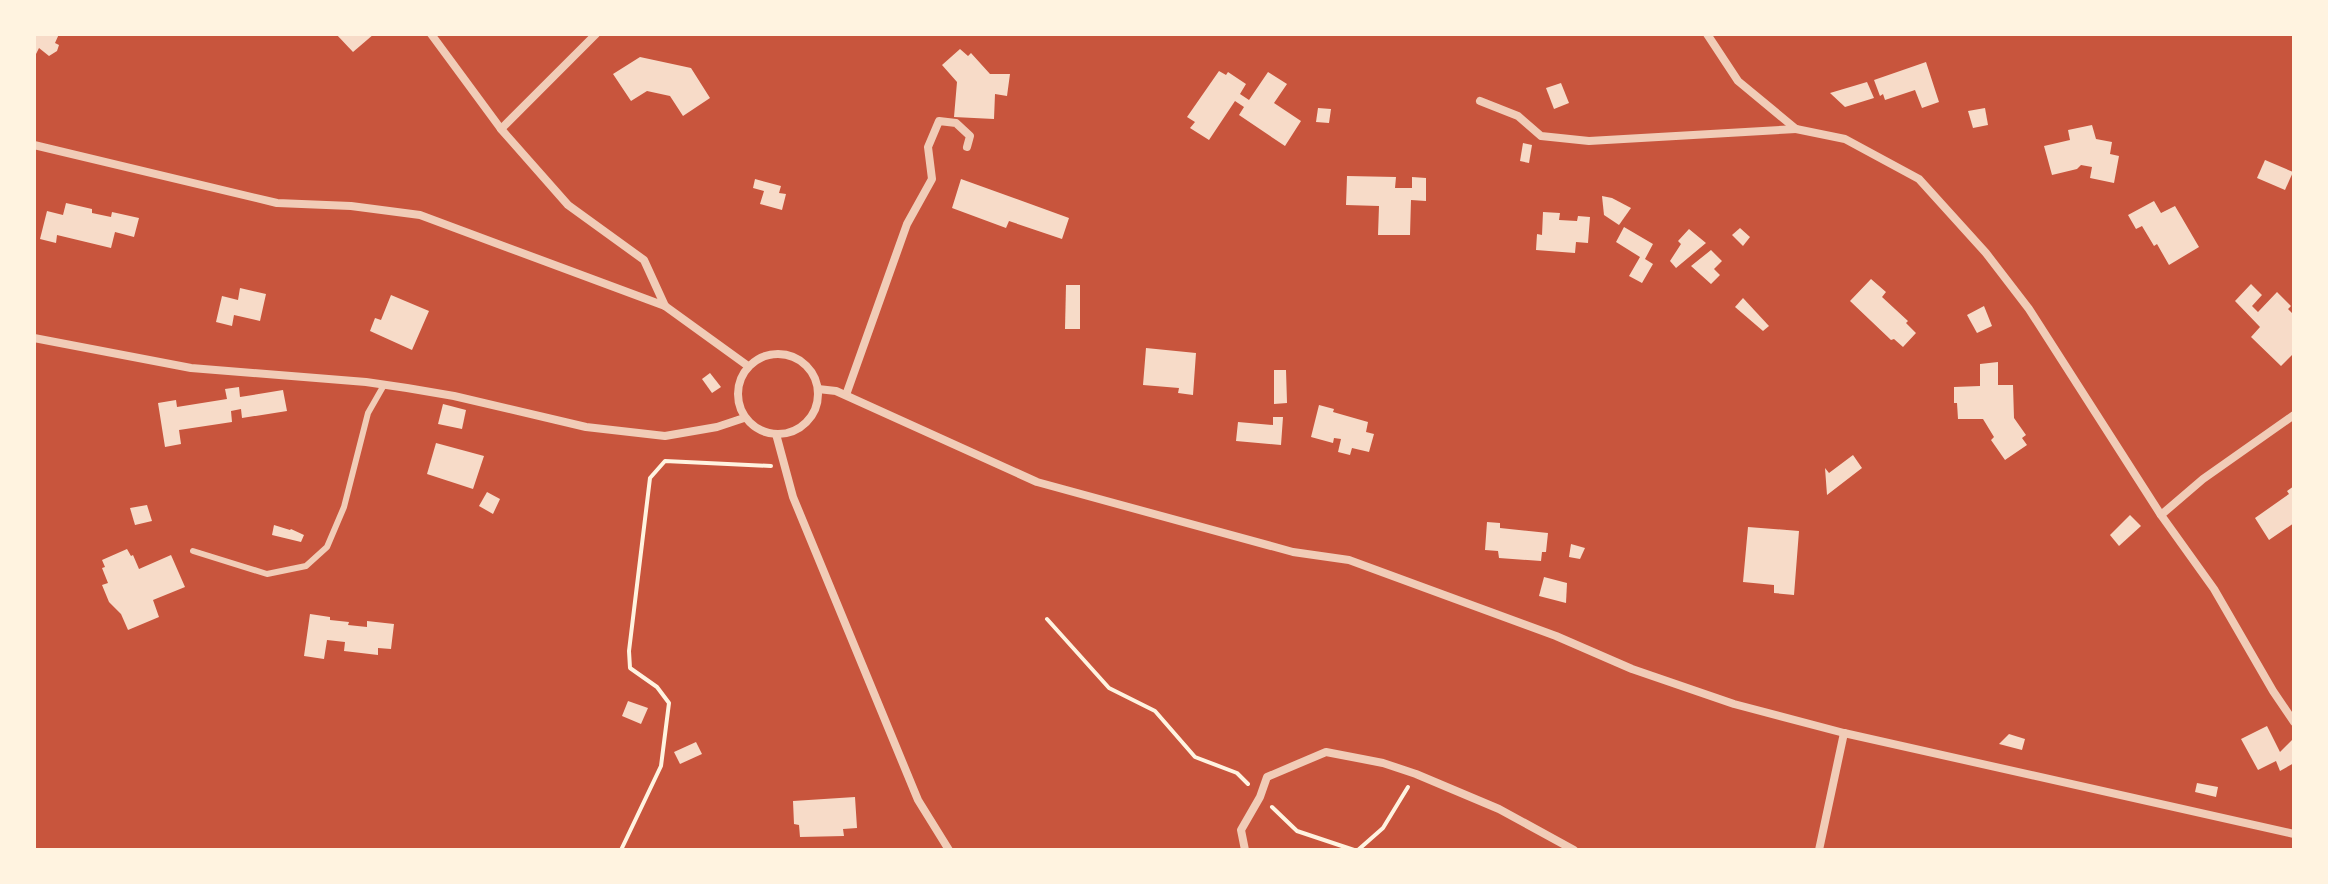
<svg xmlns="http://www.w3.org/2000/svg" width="2328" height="884" font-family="'Nunito Sans',sans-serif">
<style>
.building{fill:#f7dbc8}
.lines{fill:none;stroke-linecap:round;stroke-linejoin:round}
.path{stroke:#fff3e0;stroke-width:4}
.service{stroke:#f1ccb7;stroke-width:6}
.minor{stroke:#f1ccb7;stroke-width:8}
</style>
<rect width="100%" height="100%" fill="#c8553d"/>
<!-- building -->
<g class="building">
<path d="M34 34H59L55 43 59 45 57 51 49 56 39 48 36 54 34 53Z"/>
<path d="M336 34H374L353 52Z"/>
<path d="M960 49 968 56 971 53 990 74H1010L1007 96 995 94 994 119 954 117 957 82 942 65Z"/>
<path d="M640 57 691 68 710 98 683 116 670 96 647 91 631 101 613 74Z"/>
<path d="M1926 62 1939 102 1922 108 1915 90 1885 100 1883 94 1880 96 1874 80Z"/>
<path d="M1219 71 1226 75 1228 72 1246 84 1240 94 1249 100 1268 72 1287 84 1274 103 1301 121 1285 146 1239 115 1244 107 1235 101 1209 140 1190 128 1195 122 1187 117Z"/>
<path d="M1867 82 1874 98 1845 107 1830 93Z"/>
<path d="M1561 83 1569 103 1554 109 1546 88Z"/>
<path d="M1318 108 1331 109 1329 123 1316 122Z"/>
<path d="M1985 108 1988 125 1973 128 1968 111Z"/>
<path d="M2092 125 2096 139 2112 142 2110 154 2119 156 2114 183 2090 178 2092 167 2081 165 2077 169 2052 175 2044 146 2070 140 2068 130Z"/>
<path d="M1523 143 1532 145 1529 163 1520 161Z"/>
<path d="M2265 160 2293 172 2285 190 2257 178Z"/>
<path d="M1347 176 1396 177 1395 188H1412V177L1426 178V201L1411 200 1410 235H1378L1379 206 1346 205Z"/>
<path d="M755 179 781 186 779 193 786 194 782 210 760 204 764 191 753 188Z"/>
<path d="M961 179 1069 218 1062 239 1009 221 1006 228 952 208Z"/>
<path d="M1602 196 1612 198 1631 208 1619 225 1604 215Z"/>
<path d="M2154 201 2161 213 2175 206 2199 247 2169 265 2157 244 2154 246 2142 226 2136 229 2128 215Z"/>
<path d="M66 203 92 209V213L111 217 112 212 139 218 134 237 115 232 111 248 57 235 56 243 40 239 47 211 63 215Z"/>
<path d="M1543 212 1560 213 1559 220 1577 221 1578 216 1590 217 1588 243 1576 242 1575 253 1536 250 1537 234 1542 235Z"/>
<path d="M1624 227 1653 244 1645 259 1653 264 1642 283 1629 276 1640 257 1616 242Z"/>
<path d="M1740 228 1750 237 1743 246 1732 235Z"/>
<path d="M1689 229 1706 243 1676 268 1670 261 1681 244 1678 241Z"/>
<path d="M1711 250 1722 261 1714 269 1720 275 1711 284 1691 266Z"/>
<path d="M1871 279 1886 292 1882 297 1908 321 1906 323 1916 333 1903 347 1894 339 1891 340 1850 301Z"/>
<path d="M2251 284 2262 295 2252 306 2258 312 2277 292 2291 306 2288 309 2294 315V353L2281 366 2251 337 2260 327 2235 301Z"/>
<path d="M1066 285H1080V329H1065Z"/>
<path d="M240 288 266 294 260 321 234 315 232 326 216 322 222 296 238 300Z"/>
<path d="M391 295 429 311 412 350 370 331 375 318 381 320Z"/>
<path d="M1743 298 1769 326 1763 331 1735 307Z"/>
<path d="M1984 306 1992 326 1977 333 1967 315Z"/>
<path d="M1146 348 1196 353 1193 395 1178 393 1179 388 1143 385Z"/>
<path d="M1998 362V385H2013L2014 418 2026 435 2022 438 2027 445 2005 460 1991 440 1994 437 1983 419H1958L1957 403H1954V387L1980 386V364Z"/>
<path d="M1274 370H1286L1287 403 1274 404Z"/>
<path d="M710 373 721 387 712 393 702 379Z"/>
<path d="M239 387 240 397 283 390 287 411 242 418 241 409 231 411 232 422 179 430 181 444 165 447 158 403 176 400 177 407 227 399 225 389Z"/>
<path d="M443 404 466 410 462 429 438 424Z"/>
<path d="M1319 405 1334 409 1333 412 1368 422 1366 432 1374 434 1369 452 1352 448 1350 455 1338 452 1341 439 1334 438 1333 443 1311 437Z"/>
<path d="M1273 417H1283L1281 445 1236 441 1238 422 1273 425Z"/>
<path d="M436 443 484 456 473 489 427 474Z"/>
<path d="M1853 455 1862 468 1827 495 1825 468 1829 473Z"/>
<path d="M2294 486V523L2269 540 2255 518 2289 494 2287 491Z"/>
<path d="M487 492 500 499 493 514 479 506Z"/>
<path d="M147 505 152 521 135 525 130 508Z"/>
<path d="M2130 515 2141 526 2119 546 2110 535Z"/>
<path d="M1487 522 1500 523V528L1548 533 1546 552H1542L1541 561 1499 558 1498 551 1485 550Z"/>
<path d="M274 525 290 530 291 529 304 535 301 542 272 535Z"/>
<path d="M1748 527 1799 531 1794 595 1774 593V585L1743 582Z"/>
<path d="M1571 544 1585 548 1580 559 1569 557Z"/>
<path d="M127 549 131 556 133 555 139 569 171 555 185 587 153 600 159 617 128 630 121 614 109 602 102 585 108 583 102 568 105 567 102 560Z"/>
<path d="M1544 577 1567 583 1566 603 1539 596Z"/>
<path d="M310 614 330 617V620L349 622 348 625 367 627V621L394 624 391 649 378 648V655L344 651 345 642 327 640 324 659 304 656Z"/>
<path d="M628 701 648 708 641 724 622 716Z"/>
<path d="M2267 726 2280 752 2292 740 2294 742V763L2280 771 2276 761 2258 770 2241 739Z"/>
<path d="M2009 734 2025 739 2022 750 1999 744Z"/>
<path d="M696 742 702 754 680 764 674 752Z"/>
<path d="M2197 783 2218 787 2216 797 2195 792Z"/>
<path d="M855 797 857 828 843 829 844 836 800 837 799 825 794 824 793 801Z"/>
</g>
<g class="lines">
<!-- path -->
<g class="path">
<path d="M1047 619 1109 688 1155 711 1195 757 1237 773 1248 784"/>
<path d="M1272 807 1297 831 1354 850"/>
<path d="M621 850 661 766 669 703 657 687 630 668 629 651 650 478 665 461 771 466"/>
<path d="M1358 850 1383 828 1408 787"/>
</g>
<!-- service -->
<path class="service" d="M193 551 267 574 306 566 327 547 344 507 368 413 384 385"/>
<!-- minor -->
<g class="minor">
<path d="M431 34 501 129 568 205 644 260 665 306 748 366"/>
<path d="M1707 34 1738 81 1796 129 1845 139 1919 179 1986 253 2029 309 2161 515 2214 589 2273 691 2294 722"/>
<path d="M1480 101 1518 116 1541 136 1589 141 1796 129"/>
<path d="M501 129 596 34"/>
<path d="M34 145 277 203 351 206 420 215 665 306"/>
<path d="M34 338 191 368 366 382 407 388 454 396 586 427 665 436 717 427 744 418"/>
<circle cx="778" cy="394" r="40"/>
<path d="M818 389 836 391 1037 482 1293 552 1349 560 1556 636 1632 669 1734 704 1844 733 2294 834"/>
<path d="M846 395 907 224 932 179 928 147 939 121 956 123 970 136 967 147"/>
<path d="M776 434 793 497 918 800 949 850"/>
<path d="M2161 515 2203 479 2294 415"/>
<path d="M1245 850 1241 830 1260 797 1267 777 1326 752 1383 763 1416 774 1499 809 1574 850"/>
<path d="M1819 850 1844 733"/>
</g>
</g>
<!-- border -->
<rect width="2328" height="884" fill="none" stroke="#fff3e0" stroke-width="72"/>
</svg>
